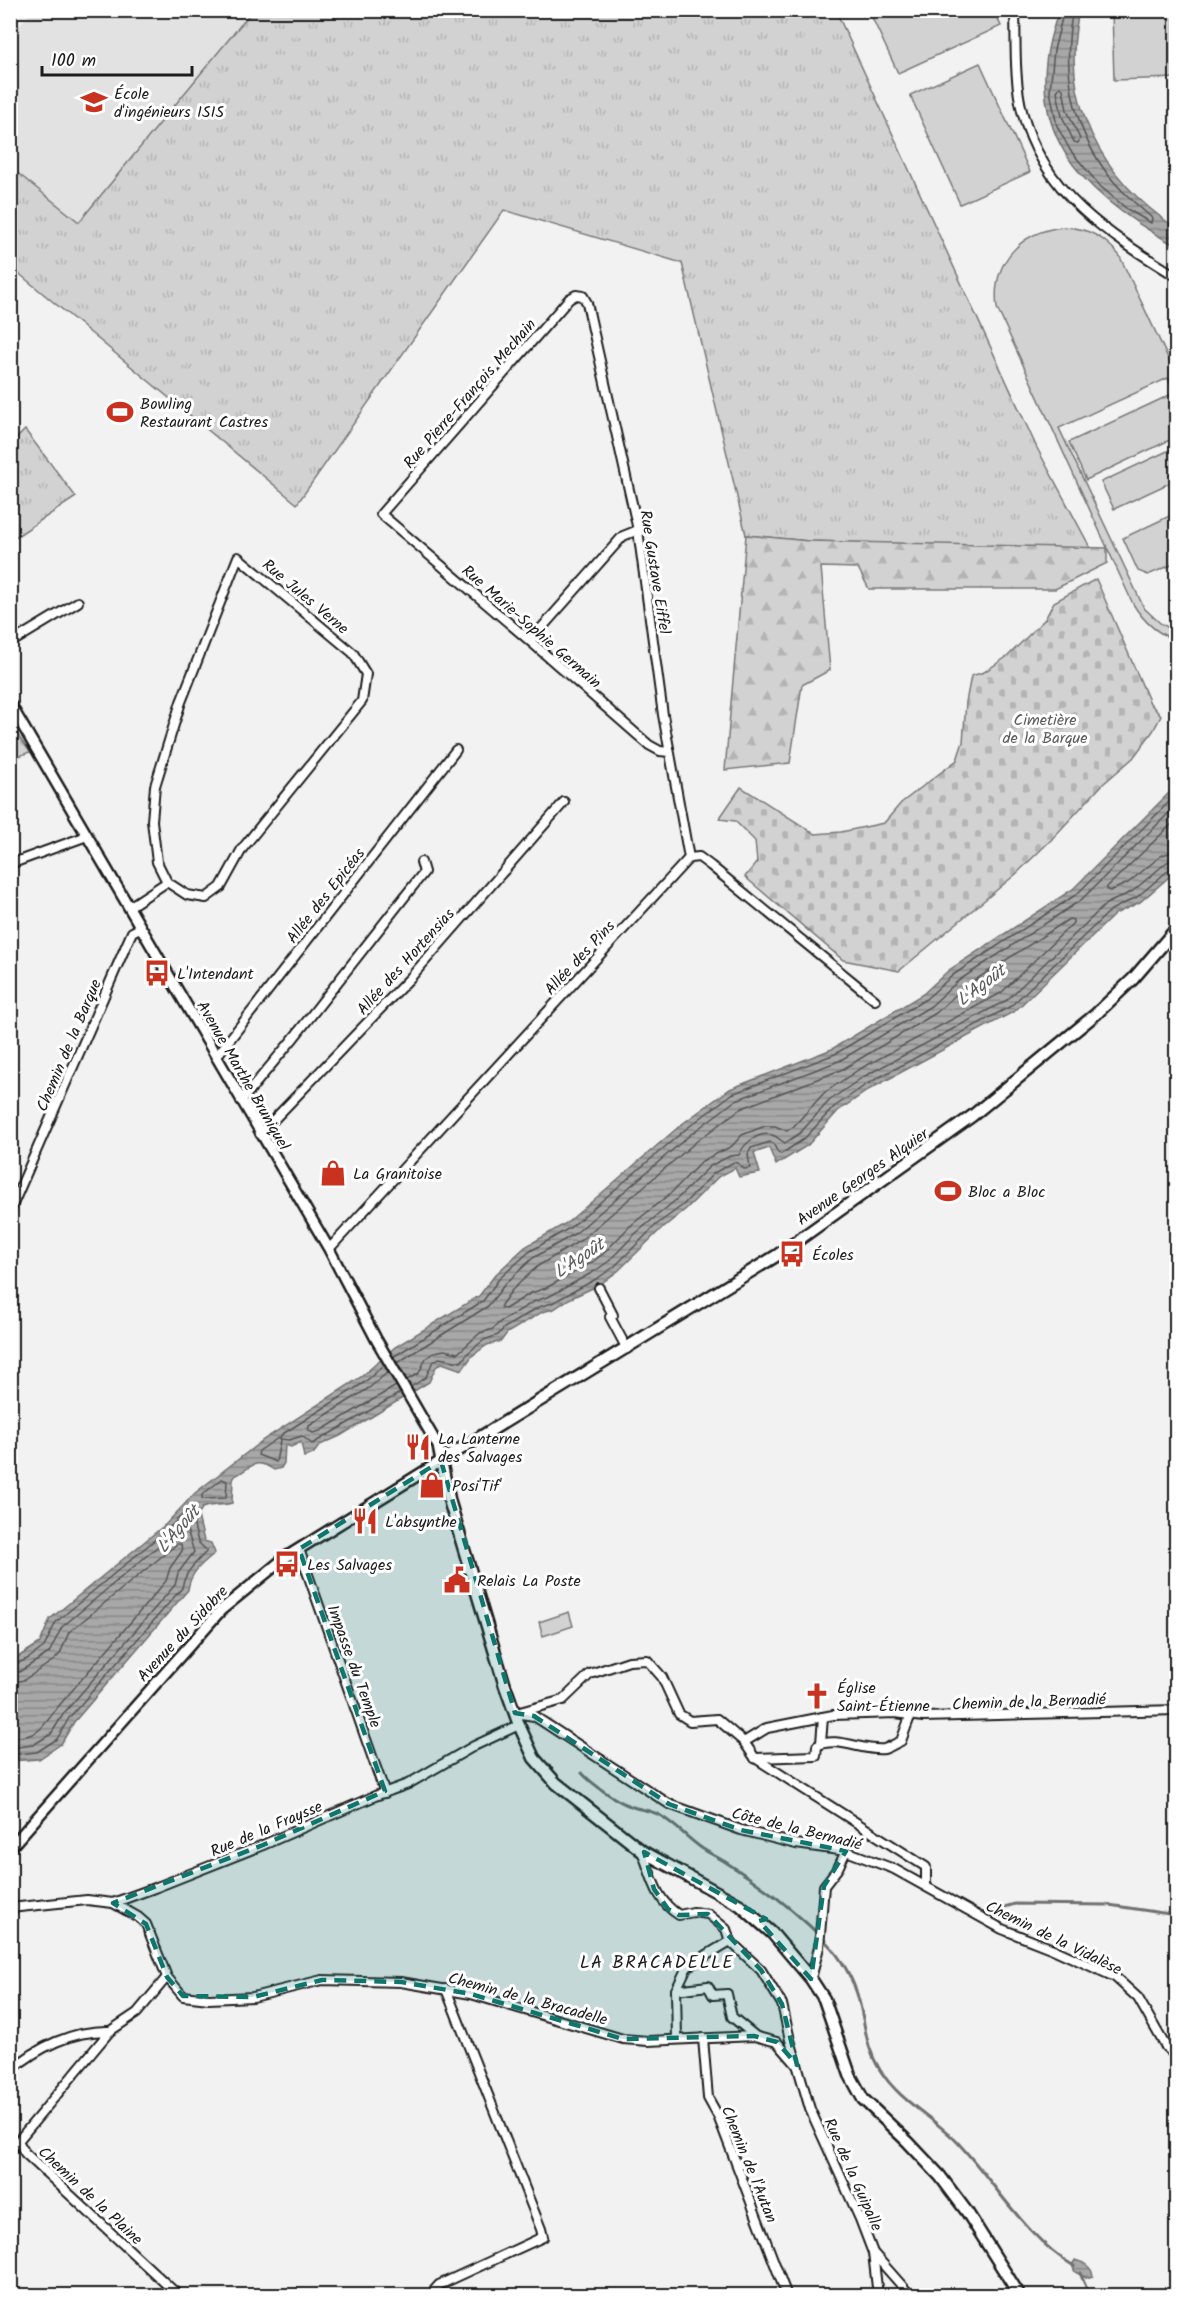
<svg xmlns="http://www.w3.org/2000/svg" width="1187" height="2306" font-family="Kalam,sans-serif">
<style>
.built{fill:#e2e2e2}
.grass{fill:url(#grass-tufts);stroke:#777;stroke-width:1.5}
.forest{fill:url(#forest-firs);stroke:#777;stroke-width:1.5}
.cemetery{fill:url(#cemetery-stones);stroke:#777;stroke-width:1.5}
.pitch{fill:#d2d2d2;stroke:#777;stroke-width:1.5}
.water{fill:url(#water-rules);stroke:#707070;stroke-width:1.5}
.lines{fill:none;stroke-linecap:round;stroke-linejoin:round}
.shore{stroke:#545454;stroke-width:1.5}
.stream{stroke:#707070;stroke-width:3}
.minor-casing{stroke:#1c1c1c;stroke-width:12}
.tertiary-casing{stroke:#1c1c1c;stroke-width:14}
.secondary-casing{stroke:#1c1c1c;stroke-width:15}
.minor{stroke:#fff;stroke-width:8}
.tertiary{stroke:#fff;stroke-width:9}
.secondary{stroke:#fff;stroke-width:10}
.marked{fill:#0f766e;fill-opacity:0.2;stroke:#0f766e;stroke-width:4.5;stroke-dasharray:12 8;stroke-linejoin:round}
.labels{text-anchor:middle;stroke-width:6;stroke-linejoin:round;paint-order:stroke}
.poi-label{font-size:16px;fill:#1c1c1c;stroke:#fff;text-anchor:start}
.street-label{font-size:16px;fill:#1c1c1c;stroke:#fff}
.park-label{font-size:16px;fill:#5c5c5c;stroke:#fff}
.water-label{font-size:18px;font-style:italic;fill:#5b5b5b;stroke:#fff}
.neighbourhood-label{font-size:18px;letter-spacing:1.5px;fill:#1c1c1c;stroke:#fff}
</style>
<defs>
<pattern id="grass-tufts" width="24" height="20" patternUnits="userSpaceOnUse" patternTransform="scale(1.5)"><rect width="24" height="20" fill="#d2d2d2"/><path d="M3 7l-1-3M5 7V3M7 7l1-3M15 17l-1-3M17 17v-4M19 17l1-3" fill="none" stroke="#b4b4b4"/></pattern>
<pattern id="forest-firs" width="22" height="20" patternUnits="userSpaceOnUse" patternTransform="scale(1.5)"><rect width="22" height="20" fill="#d2d2d2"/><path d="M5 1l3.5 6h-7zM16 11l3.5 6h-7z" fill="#b4b4b4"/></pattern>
<pattern id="cemetery-stones" width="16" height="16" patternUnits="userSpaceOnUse" patternTransform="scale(1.5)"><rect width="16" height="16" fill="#d2d2d2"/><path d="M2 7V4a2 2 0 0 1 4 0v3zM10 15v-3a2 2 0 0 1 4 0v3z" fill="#b4b4b4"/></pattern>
<pattern id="water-rules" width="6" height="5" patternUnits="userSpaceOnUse" patternTransform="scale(1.5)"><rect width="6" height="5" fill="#a8a8a8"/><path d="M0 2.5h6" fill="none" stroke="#888"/></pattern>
</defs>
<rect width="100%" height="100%" fill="#f2f2f2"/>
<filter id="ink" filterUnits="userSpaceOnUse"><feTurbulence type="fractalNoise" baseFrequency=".0167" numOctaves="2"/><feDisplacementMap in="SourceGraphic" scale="12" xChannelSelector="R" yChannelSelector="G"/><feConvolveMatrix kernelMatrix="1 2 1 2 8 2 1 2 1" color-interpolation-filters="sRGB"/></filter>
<g filter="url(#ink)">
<!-- built -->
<path class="built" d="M32 11H252L79 223 11 167 10 36Z"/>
<!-- grass -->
<g class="grass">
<path d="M252 11H836L1037 448 1091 549 809 541 746 535 682 263 504 210 297 504 11 267 10 167 79 222Z"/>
<path d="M25 430 76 497 11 540V444Z"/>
<path d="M10 725 30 752 11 759H10Z"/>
</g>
<!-- forest -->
<path class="forest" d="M746 535 809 541 1107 548V563L1055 589H869L858 568 821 567 830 670 802 685 790 763 725 770Z"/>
<!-- cemetery -->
<path class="cemetery" d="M1096 579 1150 703 1161 716 1153 731 1133 758 1103 784 1051 840 1016 874 899 971 843 960 745 877 757 862 755 841 735 821 719 819 741 787 815 834 841 832 884 823 901 803 957 760 963 742 966 702 971 676 984 672 1008 656 1045 619 1054 602Z"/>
<!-- pitch -->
<g class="pitch">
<path d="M869 11H994L1001 26 898 73Z"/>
<path d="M1112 11H1176V78L1114 80Z"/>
<path d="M980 63 1030 172 960 204 910 95Z"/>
<path d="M1064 227C1088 228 1104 237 1119 255L1176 375V437L1086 480 1069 442 1174 393 1168 378 1059 428 1144 608 1160 623 1176 632V640C1157 634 1144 622 1133 604L997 308C991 263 1020 231 1064 227Z"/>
<path d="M1176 447V480L1114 509 1101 482Z"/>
<path d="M1176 513V563L1148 575 1138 571 1123 538Z"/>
<path d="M569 1612 573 1626 543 1636 539 1622Z"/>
</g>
<!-- water -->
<g class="water">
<path d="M1059 11H1079C1059 101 1101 178 1176 228V246C1079 193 1015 127 1059 11Z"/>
<path d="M1176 786V871L1140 902 1115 914 1015 1011 870 1089 838 1111 808 1145 776 1165 769 1148 754 1153 760 1173 739 1177 735 1168 718 1177 686 1209 660 1230 618 1271 599 1285 569 1299 554 1309 542 1312 507 1333 501 1341 487 1345 472 1356 462 1370 442 1363 436 1367 429 1382 340 1436 320 1445 313 1454 304 1457 301 1442 291 1447 285 1445 284 1463 281 1468 274 1470C255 1457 252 1467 235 1476L233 1480 232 1503C221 1506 212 1504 202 1508L198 1516 204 1541 211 1543 215 1553C203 1563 190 1572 188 1590L74 1722 61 1744 39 1759 11 1761 10 1662 40 1643 50 1619 166 1524 195 1493 263 1440 361 1377 395 1347 479 1296 495 1275 525 1247 568 1222 682 1124 730 1089 832 1049 923 994 949 970 1073 889Z"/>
<path d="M1075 2260C1083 2262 1092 2267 1093 2276L1086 2278 1075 2272 1072 2265Z"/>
</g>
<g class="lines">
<!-- shore -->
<g class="shore">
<path d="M1064 10 1054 50 1050 91 1057 126 1070 150 1100 186 1127 209 1151 223 1152 218C1135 203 1117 188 1104 169 1071 123 1062 64 1073 10"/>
<path d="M1060 87 1063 89 1067 110 1080 139 1078 143 1074 142 1062 116 1057 91Z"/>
<path d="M1176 820 1107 887V890L1110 891 1128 883 1162 855 1176 851"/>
<path d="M1069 919 1073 920V923L1001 993 858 1070 824 1093 794 1126 787 1131 775 1126H765L742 1135 732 1146 702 1161 672 1192 629 1227 603 1254 591 1263 546 1288 531 1293 505 1309 501 1308V1305L512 1290 538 1266 581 1240 697 1141 740 1109 843 1069 936 1013 963 988Z"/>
<path d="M393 1357 483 1301 499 1279 529 1252 571 1227 686 1129 732 1094 835 1054 926 999 953 975 1077 894 1176 795"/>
<path d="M397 1363 488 1306 505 1284 533 1258 576 1233 691 1134 736 1100 839 1061 931 1006 958 981 1081 900 1176 806"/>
<path d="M384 1365 365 1382 281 1435 280 1439 289 1440 302 1436 312 1444 400 1393"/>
<path d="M388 1372 369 1388 309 1426 308 1430 313 1433 320 1431 396 1386"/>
<path d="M407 1380 419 1373 426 1358 435 1352 444 1350 458 1353 480 1333 493 1329 500 1322 535 1301 550 1296 595 1271 609 1261 635 1234 677 1199 710 1166 730 1156 739 1155C744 1143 759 1131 772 1135 777 1136 781 1141 785 1143L800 1133 830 1100 863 1077 1007 1000 1106 904 1133 891 1167 862 1176 860"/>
<path d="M411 1387 426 1377 432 1363 439 1358 461 1362 469 1352 484 1340 498 1335 504 1328 539 1307 552 1303 598 1278 614 1267 656 1225 683 1205 714 1173 734 1162 739 1164 744 1169 750 1168 748 1154 751 1148 770 1142 774 1145 778 1153 781 1154 804 1139 834 1107 867 1084 1011 1006 1111 910 1137 897 1170 869 1176 867"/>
<path d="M278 1438 280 1441 276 1462 258 1455 259 1451Z"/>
<path d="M222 1479 227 1481 226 1498 202 1499V1495Z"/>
<path d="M10 1667 29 1658 44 1647 56 1622 169 1528 189 1508H193L192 1518 198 1542 207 1551C196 1563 185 1571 182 1588L69 1718 57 1739 37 1752 10 1755"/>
<path d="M10 1674 19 1672 49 1653 62 1627 182 1526 186 1527 194 1552 178 1573 175 1585 64 1713 51 1734 33 1745 10 1748"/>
<path d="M10 1683 24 1680 54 1660 60 1654 69 1632 177 1544H181L182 1551 170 1568 166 1581 57 1708C40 1731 40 1735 10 1739"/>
</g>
<!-- stream -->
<g class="stream">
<path d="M582 1773C592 1784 616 1801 630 1806 640 1810 652 1810 661 1816 676 1825 686 1837 700 1847 708 1853 718 1857 727 1863 762 1885 797 1912 826 1942 841 1957 854 1980 859 2001 866 2027 865 2046 880 2070 900 2102 934 2117 959 2144 996 2184 1026 2238 1074 2266"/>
<path d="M980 1914 1015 1904 1109 1905 1176 1915"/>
<path d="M1080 2273 1090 2296"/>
</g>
<!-- minor casing -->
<g class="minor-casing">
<g id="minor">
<path d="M1015 10C1016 43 1014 79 1022 111 1043 194 1108 234 1176 276"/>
<path d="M238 557 353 653 366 674 362 701 242 849 221 887 206 898 187 895 167 882 157 862 152 821 155 786 181 702Z"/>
<path d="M530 641 623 536 638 530"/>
<path d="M10 643 78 602"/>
<path d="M669 752 660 751 649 745 530 641 381 514 569 299 576 295 583 296 587 303 638 530 663 715 689 858"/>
<path d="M10 864 87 836"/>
<path d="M129 907 167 882"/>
<path d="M216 1057 456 750"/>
<path d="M241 1101 292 1040 424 872 421 862"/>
<path d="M260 1134 411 977 564 802"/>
<path d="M10 1211 132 932 140 928"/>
<path d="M329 1249 689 858 699 857 711 866 875 1000"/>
<path d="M599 1288 613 1315 610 1317 627 1349"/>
<path d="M299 1549 385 1793"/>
<path d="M520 1712 563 1700 590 1674 629 1661 647 1660 662 1677 679 1714 690 1721 717 1719 744 1742 755 1758 926 1867V1886"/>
<path d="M515 1713 534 1716 669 1804 741 1830 796 1844 846 1851 894 1869 1002 1929 1053 1949 1115 1977 1138 1998 1166 2047 1176 2056"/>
<path d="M744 1742 767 1728 833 1715 896 1713 923 1717 1176 1710"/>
<path d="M821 1743 823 1717"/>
<path d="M755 1758 816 1756 817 1746C836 1735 864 1752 884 1749 889 1748 896 1743 901 1741L911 1714"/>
<path d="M642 1851C652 1876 655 1900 679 1915L693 1912 708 1914 726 1929 730 1941 761 1970 782 2004 790 2040 810 2109 860 2219 873 2253 878 2296"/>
<path d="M113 1903 138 1917 146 1924 167 1977 183 1996 209 1999 253 1997 322 1980 401 1982 471 1994 623 2039 648 2041 754 2036 777 2042 797 2065"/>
<path d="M10 1908 87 1900 113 1903 157 1887 263 1845 375 1796 408 1784 474 1746 519 1725"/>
<path d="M167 1977 137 2013 110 2031 18 2141 25 2153 179 2296"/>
<path d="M811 1979 819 1947 824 1886 838 1868 846 1851"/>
<path d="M676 1990 708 1986 713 1995 727 1994 732 2017 754 2035"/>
<path d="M703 2038 708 2098 718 2116 787 2296"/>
<path d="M677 2039 676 1990 687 1967 730 1941"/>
<path d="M10 2071C38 2047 73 2030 110 2031"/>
<path d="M874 2254 911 2296"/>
<path d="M429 2296 439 2285 543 2237 541 2229 446 1989"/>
</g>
</g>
<!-- tertiary casing -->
<g class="tertiary-casing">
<path id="tertiary" d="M10 704 329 1249 376 1339 438 1446 441 1461 286 1557 221 1610 10 1848"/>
</g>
<!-- secondary casing -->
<g class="secondary-casing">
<path id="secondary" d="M1020 2296 967 2212 940 2176 908 2142 863 2099 850 2075 824 1999 811 1979 772 1933 740 1905 642 1851 556 1783 534 1758 519 1725 505 1686 450 1503 441 1461 776 1256 972 1116 1096 1014 1133 979 1176 929"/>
</g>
<!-- minor -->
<use href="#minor" class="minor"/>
<!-- tertiary -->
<use href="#tertiary" class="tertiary"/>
<!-- secondary -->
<use href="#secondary" class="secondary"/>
</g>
</g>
<!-- marked area -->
<path class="marked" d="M441 1461 515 1713 534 1716 669 1804 741 1830 846 1851 824 1886 811 1979 759 1921 766 1919 644 1852 654 1889 668 1909 679 1915 708 1914 761 1970 782 2004 797 2065 777 2042 754 2036 623 2039 471 1994 401 1982 322 1980 253 1997 183 1996 167 1977 146 1924 113 1903 263 1845 385 1791 299 1549Z"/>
<!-- icons -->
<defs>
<g id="university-bare" transform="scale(2.07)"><path d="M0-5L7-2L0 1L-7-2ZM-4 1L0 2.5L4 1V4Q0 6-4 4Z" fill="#c8321e" stroke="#fff" stroke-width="2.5" paint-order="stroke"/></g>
<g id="stadium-bare" transform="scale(2.07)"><path d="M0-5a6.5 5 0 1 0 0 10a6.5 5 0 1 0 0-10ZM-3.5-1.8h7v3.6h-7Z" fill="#c8321e" stroke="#fff" stroke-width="2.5" paint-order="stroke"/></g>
<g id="bus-bare" transform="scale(2.07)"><path d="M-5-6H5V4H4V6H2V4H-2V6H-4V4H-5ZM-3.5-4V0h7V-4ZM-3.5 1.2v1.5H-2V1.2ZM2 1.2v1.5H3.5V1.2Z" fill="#c8321e" stroke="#fff" stroke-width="2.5" paint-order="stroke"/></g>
<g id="shop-bare" transform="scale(2.07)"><path d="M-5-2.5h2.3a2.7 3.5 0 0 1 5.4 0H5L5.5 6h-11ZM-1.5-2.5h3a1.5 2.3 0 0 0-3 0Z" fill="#c8321e" stroke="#fff" stroke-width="2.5" paint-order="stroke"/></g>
<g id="restaurant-bare" transform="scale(2.07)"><path d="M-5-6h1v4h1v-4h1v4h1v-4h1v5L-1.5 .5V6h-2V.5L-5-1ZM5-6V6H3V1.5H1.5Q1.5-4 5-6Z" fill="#c8321e" stroke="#fff" stroke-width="2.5" paint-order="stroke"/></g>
<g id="civic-bare" transform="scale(2.07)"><path d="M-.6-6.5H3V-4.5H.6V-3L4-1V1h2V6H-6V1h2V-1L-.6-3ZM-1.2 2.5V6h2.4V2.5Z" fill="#c8321e" stroke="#fff" stroke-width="2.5" paint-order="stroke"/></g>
<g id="church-bare" transform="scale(2.07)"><path d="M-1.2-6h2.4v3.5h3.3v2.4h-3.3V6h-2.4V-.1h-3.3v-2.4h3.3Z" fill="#c8321e" stroke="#fff" stroke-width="2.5" paint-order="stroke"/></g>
</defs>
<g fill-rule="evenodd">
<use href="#university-bare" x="94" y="102"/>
<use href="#stadium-bare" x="120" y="412"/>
<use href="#bus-bare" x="157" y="973"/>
<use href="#shop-bare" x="333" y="1173"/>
<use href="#stadium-bare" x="948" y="1191"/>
<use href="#bus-bare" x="792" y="1254"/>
<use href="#restaurant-bare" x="418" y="1447"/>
<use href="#shop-bare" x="432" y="1485"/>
<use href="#restaurant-bare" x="365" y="1521"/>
<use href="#bus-bare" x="287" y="1564"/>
<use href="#civic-bare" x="457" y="1580"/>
<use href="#church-bare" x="817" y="1696"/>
</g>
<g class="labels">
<!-- poi labels -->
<g class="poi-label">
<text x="114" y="99">École<tspan x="114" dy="18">d'ingénieurs ISIS</tspan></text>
<text x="140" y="409">Bowling<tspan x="140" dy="18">Restaurant Castres</tspan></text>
<text x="177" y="979">L'Intendant</text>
<text x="353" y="1179">La Granitoise</text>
<text x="968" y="1197">Bloc a Bloc</text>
<text x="812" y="1260">Écoles</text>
<text x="438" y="1444">La Lanterne<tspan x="438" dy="18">des Salvages</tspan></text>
<text x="452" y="1491">Posi'Tif'</text>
<text x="385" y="1527">L'absynthe</text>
<text x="307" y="1570">Les Salvages</text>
<text x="477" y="1586">Relais La Poste</text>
<text x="837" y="1693">Église<tspan x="837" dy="18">Saint-Étienne</tspan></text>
</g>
<!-- street labels -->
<g class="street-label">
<text transform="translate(469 393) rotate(-49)" y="6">Rue Pierre-François Mechain</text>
<text transform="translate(656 572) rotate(81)" y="6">Rue Gustave Eiffel</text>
<text transform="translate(306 596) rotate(40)" y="6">Rue Jules Verne</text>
<text transform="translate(532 626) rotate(41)" y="6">Rue Marie-Sophie Germain</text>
<text transform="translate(325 895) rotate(-52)" y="6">Allée des Epicéas</text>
<text transform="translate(579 957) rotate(-47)" y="6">Allée des Pins</text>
<text transform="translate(405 961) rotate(-48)" y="6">Allée des Hortensias</text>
<text transform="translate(68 1045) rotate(-67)" y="6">Chemin de la Barque</text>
<text transform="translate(244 1075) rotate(60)" y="6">Avenue Marthe Bruniquel</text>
<text transform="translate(862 1176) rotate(-35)" y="6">Avenue Georges Alquier</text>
<text transform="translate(182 1633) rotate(-47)" y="6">Avenue du Sidobre</text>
<text transform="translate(355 1666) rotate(70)" y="6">Impasse du Temple</text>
<text transform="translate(1029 1701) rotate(-2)" y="6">Chemin de la Bernadié</text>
<text transform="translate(266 1828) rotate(-23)" y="6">Rue de la Fraysse</text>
<text transform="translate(797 1828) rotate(14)" y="6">Côte de la Bernadié</text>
<text transform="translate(1054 1937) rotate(26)" y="6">Chemin de la Vidalèse</text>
<text transform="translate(528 1998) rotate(15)" y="6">Chemin de la Bracadelle</text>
<text transform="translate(750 2164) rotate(68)" y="6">Chemin de l'Autan</text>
<text transform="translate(854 2174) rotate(66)" y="6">Rue de la Guipalle</text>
<text transform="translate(91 2195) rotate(43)" y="6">Chemin de la Plaine</text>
</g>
<!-- park labels -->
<g class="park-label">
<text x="1045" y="725">Cimetière<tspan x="1045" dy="18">de la Barque</tspan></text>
</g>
<!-- water labels -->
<g class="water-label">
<text transform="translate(981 985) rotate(-37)" y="6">L'Agoût</text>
<text transform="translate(579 1258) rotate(-34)" y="6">L'Agoût</text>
<text transform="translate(178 1529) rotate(-49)" y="6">L'Agoût</text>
</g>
<!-- neighbourhood labels -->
<g class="neighbourhood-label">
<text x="657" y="1968">LA BRACADELLE</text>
</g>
</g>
<!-- margin -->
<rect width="1187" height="2306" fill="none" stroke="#fff" stroke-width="36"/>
<rect x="18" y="18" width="1151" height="2270" fill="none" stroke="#1c1c1c" stroke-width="2" filter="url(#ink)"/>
<!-- scale -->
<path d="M42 66v9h150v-9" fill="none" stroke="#1c1c1c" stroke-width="3"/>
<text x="51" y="66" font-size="18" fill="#1c1c1c" stroke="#ffffff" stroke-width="4.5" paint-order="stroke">100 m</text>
</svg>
